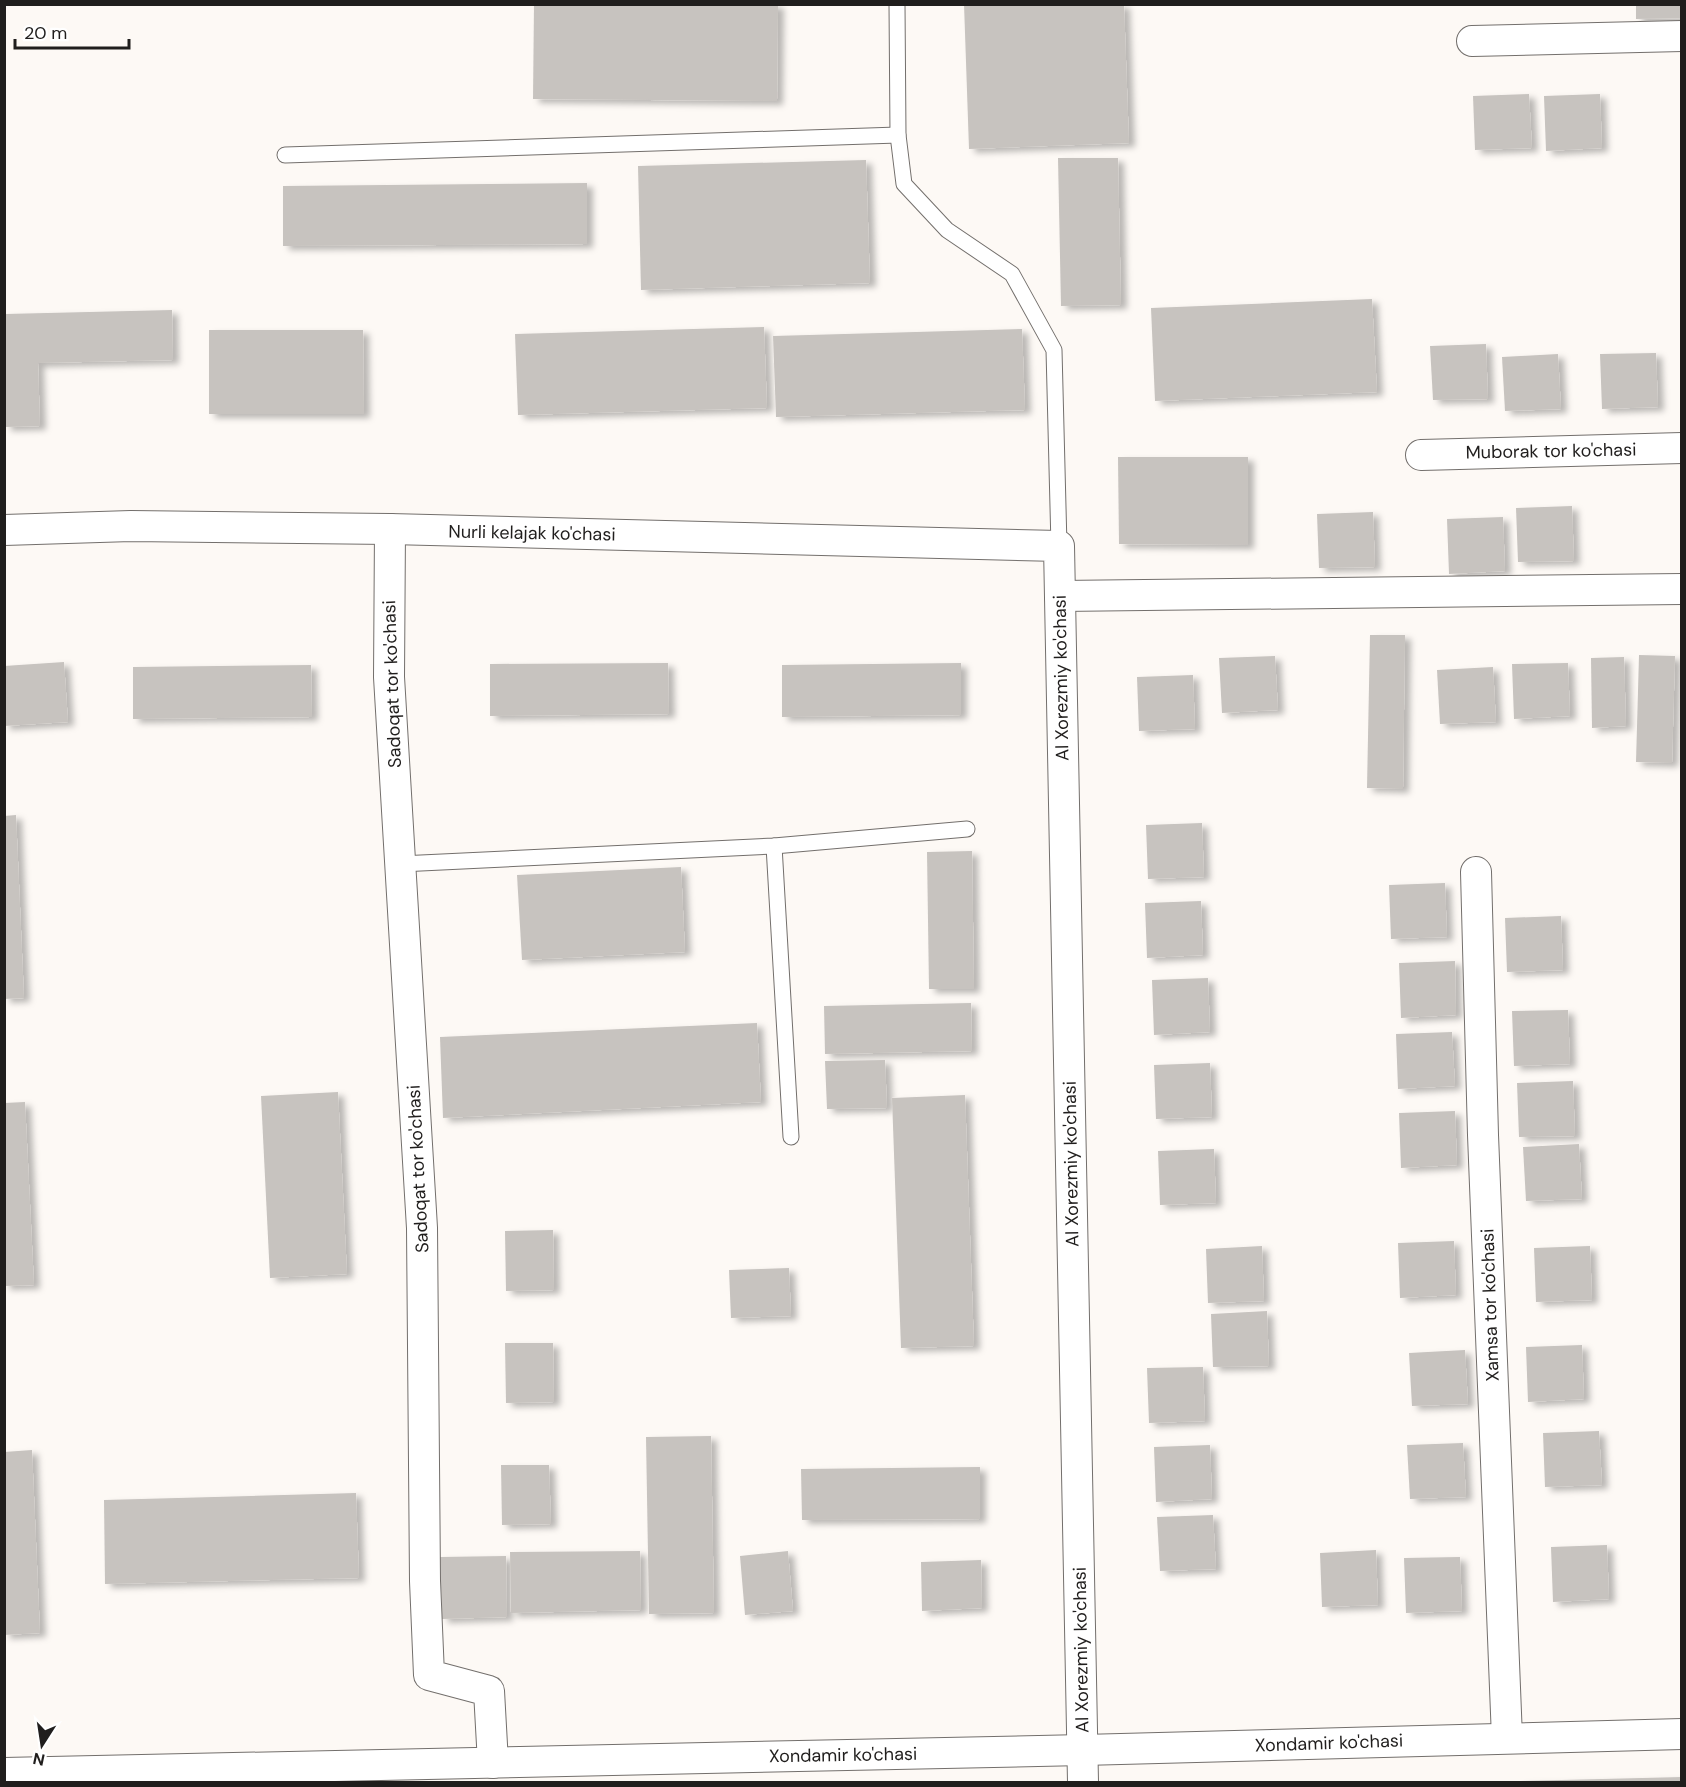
<svg xmlns="http://www.w3.org/2000/svg" width="1686" height="1787" font-family="'DM Sans',sans-serif">
<style>
.building{fill:#c7c3bf;filter:url(#shadow)}
.lines{fill:none;stroke-linecap:round;stroke-linejoin:round}
.service-casing{stroke:#736f6c;stroke-width:17}
.minor-casing{stroke:#736f6c;stroke-width:32}
.service{stroke:#fff;stroke-width:15}
.minor{stroke:#fff;stroke-width:30}
.labels{text-anchor:middle;stroke-width:4.5;stroke-linejoin:round;paint-order:stroke}
.street-label{font-size:18px;fill:#201e1d;stroke:#fff}
</style>
<defs>
<filter id="shadow"><feDropShadow dx="6" dy="4" stdDeviation="3" flood-color="#0004"/></filter>
</defs>
<rect width="100%" height="100%" fill="#fdf9f5"/>
<!-- building -->
<g class="building">
<path d="M534 4H778L777 101 533 99Z"/>
<path d="M964 4H1124L1129 143 969 149Z"/>
<path d="M1636 4H1682V18L1636 19Z"/>
<path d="M1529 94 1532 148 1475 150 1473 96Z"/>
<path d="M1600 94 1602 148 1546 151 1544 96Z"/>
<path d="M1058 158H1118L1121 305 1061 306Z"/>
<path d="M866 160 870 283 641 290 638 166Z"/>
<path d="M587 183V244L283 246V186Z"/>
<path d="M1372 299 1377 392 1155 401 1151 308Z"/>
<path d="M172 310 173 360 38 363 40 426 5 427V314Z"/>
<path d="M764 327 767 408 518 415 515 334Z"/>
<path d="M1022 329 1025 410 776 417 773 336Z"/>
<path d="M209 330H363L364 414H209Z"/>
<path d="M1486 344 1488 399 1433 400 1430 346Z"/>
<path d="M1656 353 1658 407 1602 409 1600 354Z"/>
<path d="M1558 354 1561 409 1505 411 1502 357Z"/>
<path d="M1118 457H1248V545L1119 544Z"/>
<path d="M1572 506 1574 561 1518 562 1516 508Z"/>
<path d="M1373 512 1375 567 1319 568 1317 514Z"/>
<path d="M1503 517 1505 571 1449 574 1447 519Z"/>
<path d="M1370 635H1405L1403 789 1367 788Z"/>
<path d="M1639 655 1675 656 1672 763 1636 762Z"/>
<path d="M1275 656 1278 710 1222 713 1219 658Z"/>
<path d="M1624 657 1626 726 1592 728 1591 658Z"/>
<path d="M64 662 68 722 4 726V666Z"/>
<path d="M668 663 669 714 490 716V664Z"/>
<path d="M961 663V715L782 717V665Z"/>
<path d="M1568 663 1570 716 1514 719 1512 664Z"/>
<path d="M311 665 312 717 133 719V667Z"/>
<path d="M1493 667 1496 722 1440 724 1437 670Z"/>
<path d="M1193 675 1195 729 1139 731 1137 677Z"/>
<path d="M16 815 24 998 4 999V816Z"/>
<path d="M1202 823 1204 877 1148 879 1146 825Z"/>
<path d="M972 851 974 989H929L927 852Z"/>
<path d="M681 867 685 952 522 960 517 875Z"/>
<path d="M1445 883 1447 937 1391 939 1389 885Z"/>
<path d="M1201 901 1203 955 1147 958 1145 903Z"/>
<path d="M1561 916 1563 970 1507 972 1505 918Z"/>
<path d="M1455 961 1456 1015 1401 1018 1399 963Z"/>
<path d="M1208 978 1210 1032 1154 1035 1152 980Z"/>
<path d="M971 1003 972 1051 825 1054 824 1006Z"/>
<path d="M1568 1010 1570 1064 1514 1066 1512 1011Z"/>
<path d="M757 1023 761 1102 443 1118 440 1037Z"/>
<path d="M1452 1032 1455 1086 1398 1089 1396 1034Z"/>
<path d="M885 1060 887 1108 827 1109 825 1061Z"/>
<path d="M1210 1063 1212 1117 1156 1119 1154 1065Z"/>
<path d="M1573 1081 1575 1136 1519 1137 1517 1083Z"/>
<path d="M338 1092 347 1274 270 1278 261 1096Z"/>
<path d="M965 1095 974 1346 901 1348 892 1098Z"/>
<path d="M25 1102 34 1285 4 1286V1103Z"/>
<path d="M1455 1111 1457 1165 1401 1168 1399 1113Z"/>
<path d="M1579 1144 1582 1199 1526 1201 1523 1147Z"/>
<path d="M1214 1149 1216 1203 1160 1205 1158 1151Z"/>
<path d="M553 1230 554 1290 506 1291 505 1231Z"/>
<path d="M1454 1241 1456 1295 1400 1298 1398 1243Z"/>
<path d="M1262 1246 1264 1301 1208 1303 1206 1249Z"/>
<path d="M1590 1246 1592 1300 1536 1302 1534 1248Z"/>
<path d="M789 1268 791 1316 731 1318 729 1270Z"/>
<path d="M1267 1311 1269 1366 1213 1367 1211 1314Z"/>
<path d="M505 1343H553L554 1402 506 1403Z"/>
<path d="M1582 1345 1584 1399 1528 1402 1526 1347Z"/>
<path d="M1465 1350 1468 1404 1412 1406 1409 1353Z"/>
<path d="M1203 1367 1205 1421 1149 1423 1147 1368Z"/>
<path d="M1599 1431 1602 1485 1545 1487 1543 1433Z"/>
<path d="M711 1436 714 1613 649 1614 646 1437Z"/>
<path d="M1463 1443 1466 1497 1410 1499 1407 1445Z"/>
<path d="M1210 1445 1212 1499 1156 1502 1154 1447Z"/>
<path d="M32 1450 40 1633 4 1635V1452Z"/>
<path d="M501 1465H549L551 1524 502 1525Z"/>
<path d="M980 1467V1519L802 1520 801 1469Z"/>
<path d="M356 1493 359 1578 105 1584 104 1500Z"/>
<path d="M1213 1515 1216 1569 1160 1571 1157 1517Z"/>
<path d="M1607 1545 1609 1599 1553 1602 1551 1547Z"/>
<path d="M1376 1550 1378 1605 1322 1607 1320 1553Z"/>
<path d="M640 1551 641 1610 511 1613 510 1552Z"/>
<path d="M788 1551 793 1611 745 1615 740 1556Z"/>
<path d="M506 1556 507 1617 442 1619 440 1557Z"/>
<path d="M1460 1557 1462 1611 1406 1613 1404 1558Z"/>
<path d="M981 1560 982 1608 922 1611 921 1562Z"/>
<path d="M1682 1777V1782H1520V1781Z"/>
</g>
<g class="lines">
<!-- service casing -->
<g class="service-casing">
<g id="service">
<path d="M897 4 898 135 904 184 947 230 1012 274 1054 350 1059 546"/>
<path d="M285 155 898 135"/>
<path d="M774 846 791 1137"/>
<path d="M400 864 774 846 967 829"/>
</g>
</g>
<!-- minor casing -->
<g class="minor-casing">
<g id="minor">
<path d="M1472 41 1682 36"/>
<path d="M1421 455 1682 448"/>
<path d="M390 529 389 677 422 1228 425 1581 429 1675 489 1691 493 1763"/>
<path d="M4 530 131 526 390 529 1059 546 1083 1782"/>
<path d="M1060 596 1682 589"/>
<path d="M1476 872 1483 1135 1507 1738"/>
<path d="M4 1773 1083 1750 1682 1734"/>
</g>
</g>
<!-- service -->
<use href="#service" class="service"/>
<!-- minor -->
<use href="#minor" class="minor"/>
</g>
<g class="labels">
<!-- street labels -->
<g class="street-label">
<text transform="translate(1551 451) rotate(-1)" y="6">Muborak tor ko'chasi</text>
<text transform="translate(532 533) rotate(1)" y="6">Nurli kelajak ko'chasi</text>
<text transform="translate(1061 678) rotate(-91)" y="6">Al Xorezmiy ko'chasi</text>
<text transform="translate(392 684) rotate(-92)" y="6">Sadoqat tor ko'chasi</text>
<text transform="translate(1071 1164) rotate(-91)" y="6">Al Xorezmiy ko'chasi</text>
<text transform="translate(418 1169) rotate(-93)" y="6">Sadoqat tor ko'chasi</text>
<text transform="translate(1490 1305) rotate(-92)" y="6">Xamsa tor ko'chasi</text>
<text transform="translate(1081 1650) rotate(-91)" y="6">Al Xorezmiy ko'chasi</text>
<text transform="translate(1329 1743) rotate(-2)" y="6">Xondamir ko'chasi</text>
<text transform="translate(843 1755) rotate(-1)" y="6">Xondamir ko'chasi</text>
</g>
</g>
<!-- border -->
<rect width="1686" height="1787" fill="none" stroke="#201e1d" stroke-width="12"/>
<!-- north arrow -->
<g transform="translate(42 1745) rotate(192)" stroke="#ffffff" stroke-width="4.5" paint-order="stroke">
<path d="M0-4.5L10 22L0 15L-10 22Z" fill="#201e1d"/>
<text y="-9" font-size="16" font-weight="bold" text-anchor="middle" fill="#201e1d">N</text>
</g>
<!-- scale -->
<path d="M15 39v9h114v-9" fill="none" stroke="#201e1d" stroke-width="3"/>
<text x="24" y="39" font-size="18" fill="#201e1d" stroke="#ffffff" stroke-width="4.5" paint-order="stroke">20 m</text>
</svg>
